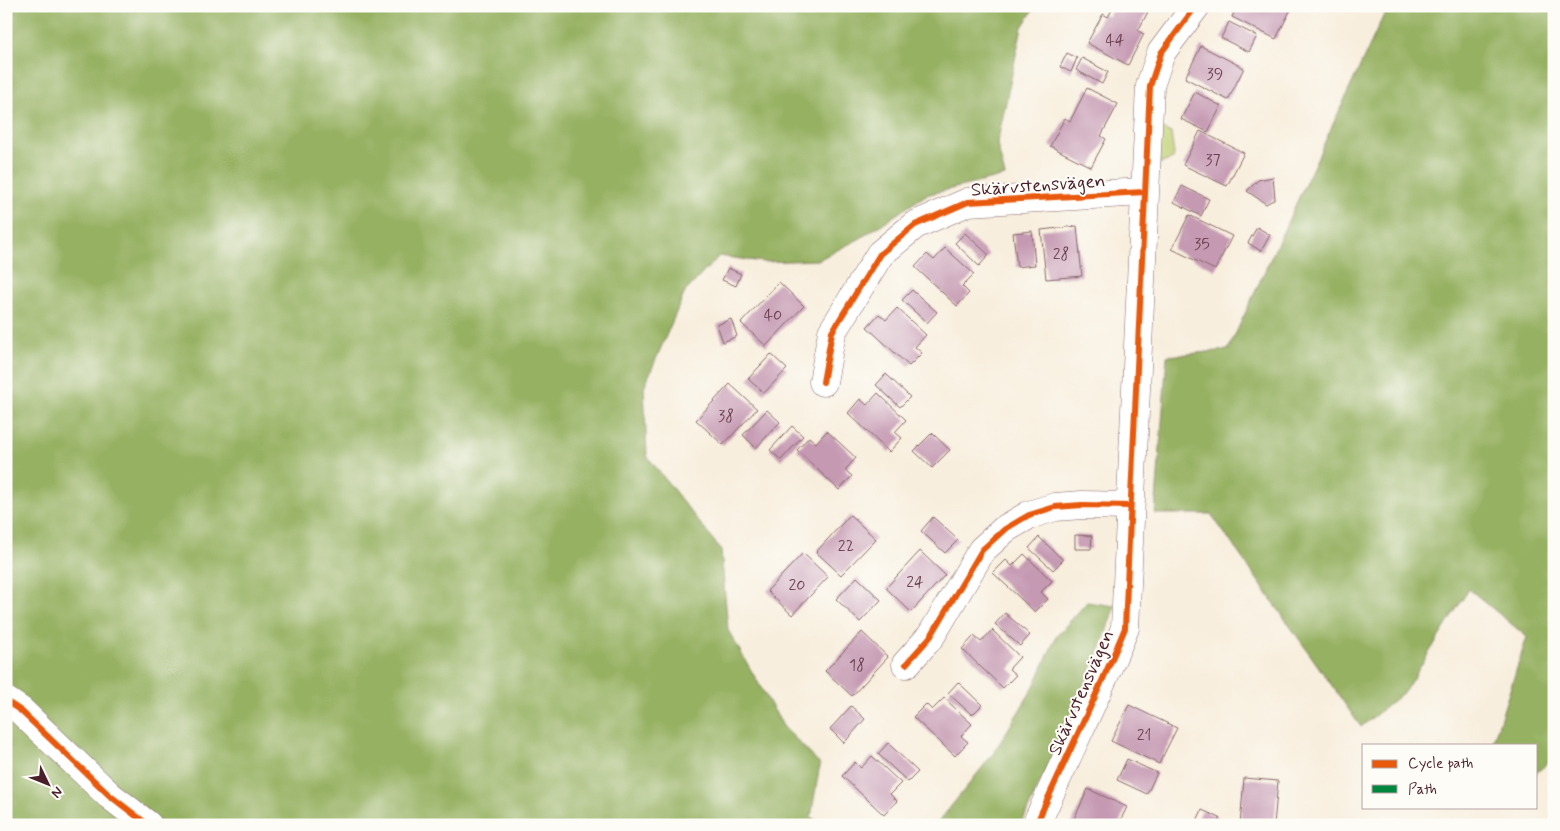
<svg xmlns="http://www.w3.org/2000/svg" width="1560" height="831" font-family="Mynerve,sans-serif">
<style>
.green{fill:#bece70;stroke:#84764e}
.forest{fill:#96b162;stroke:#706846}
.building{fill:#c599b2}
.lines{fill:none;stroke-linecap:round;stroke-linejoin:round}
.street-casing{stroke:#876769;stroke-width:29}
.street{stroke:#fff;stroke-width:28}
.quiet{stroke:#00873e;stroke-width:5;stroke-dasharray:10 5;stroke-linecap:butt}
.cycleway-casing{stroke:#fdfcf7;stroke-width:9}
.cycleway{stroke:#e8590c;stroke-width:6}
.labels{text-anchor:middle;stroke-width:4;stroke-linejoin:round;paint-order:stroke}
.number-label{font-size:16px;fill:#693e4d}
.street-label{font-size:19px;fill:#4a1f2b;stroke:#fdfcf7}
</style>
<rect width="100%" height="100%" fill="#fdfcf7"/>
<filter id="ink" filterUnits="userSpaceOnUse"><feTurbulence type="fractalNoise" baseFrequency=".02" numOctaves="2"/><feDisplacementMap in="SourceGraphic" scale="10" xChannelSelector="R" yChannelSelector="G"/><feConvolveMatrix kernelMatrix="1 2 1 2 8 2 1 2 1" color-interpolation-filters="sRGB"/></filter>
<filter id="wash" filterUnits="userSpaceOnUse"><feTurbulence type="fractalNoise" baseFrequency=".0096" numOctaves="4" result="noise"/><feDisplacementMap in="SourceGraphic" scale="20" xChannelSelector="R" yChannelSelector="G"/><feGaussianBlur stdDeviation="1.12" result="paint"/><feColorMatrix in="noise" values="0 0 0 0 0 0 0 0 0 0 0 0 0 0 0 0 0 1.4 0 .05"/><feComposite in="paint" operator="in"/></filter>
<g filter="url(#wash)">
<rect width="100%" height="100%" fill="#f8eedd"/>
<!-- green -->
<path class="green" d="M1159 127 1171 133 1174 154 1173 159 1159 164Z"/>
<!-- forest -->
<g class="forest">
<path d="M6 6H1036L1022 27 997 144 1005 176 926 195 859 239 818 260 763 262 719 256 685 292 644 387 647 456 721 550 728 630 783 726 820 764 811 817 822 825H6Z"/>
<path d="M1388 6H1554V758L1536 773V745H1492L1527 637 1469 589 1405 691 1361 727 1211 514H1155L1167 356 1228 350Z"/>
<path d="M1087 602 1115 606 1101 647 1021 825H936L993 754 1033 688 1056 637Z"/>
</g>
<g id="blocks">
<!-- building -->
<g class="building">
<path d="M1114 6H1151L1138 31 1144 34 1128 65 1087 43 1103 14 1108 17Z"/>
<path d="M1237 6H1286L1291 9 1276 39 1232 17Z"/>
<path d="M1229 22 1257 36 1249 52 1221 38Z"/>
<path d="M1201 46 1244 68 1228 100 1185 78Z"/>
<path d="M1067 53 1077 58 1071 72 1060 67Z"/>
<path d="M1082 58 1108 72 1102 84 1076 70Z"/>
<path d="M1087 88 1118 104 1101 136 1106 139 1091 167 1050 146 1065 118 1070 121Z"/>
<path d="M1195 92 1221 106 1208 132 1181 119Z"/>
<path d="M1200 131 1244 153 1227 186 1183 165Z"/>
<path d="M1273 177 1275 199 1266 204 1247 191 1258 180Z"/>
<path d="M1182 186 1209 199 1201 216 1174 202Z"/>
<path d="M1189 215 1232 236 1215 270 1172 249Z"/>
<path d="M1077 226 1082 276 1046 279 1041 230Z"/>
<path d="M1257 227 1270 235 1261 251 1248 243Z"/>
<path d="M1032 231 1035 265 1017 267 1013 233Z"/>
<path d="M965 233 989 255 979 266 955 243Z"/>
<path d="M945 248 974 274 962 286 969 293 957 306 915 267 927 254 934 260Z"/>
<path d="M728 268 741 274 736 286 722 280Z"/>
<path d="M779 282 804 306 766 346 741 323Z"/>
<path d="M912 290 937 312 927 323 902 300Z"/>
<path d="M897 308 926 335 915 347 922 353 909 366 867 327 879 314 886 320Z"/>
<path d="M731 319 737 336 723 342 717 325Z"/>
<path d="M771 354 787 369 764 393 748 379Z"/>
<path d="M886 374 910 397 900 407 876 385Z"/>
<path d="M730 384 757 409 723 445 696 420Z"/>
<path d="M878 393 906 420 895 432 902 438 889 452 848 413 860 399 867 405Z"/>
<path d="M767 410 780 422 756 448 743 435Z"/>
<path d="M792 426 803 436 781 460 770 450Z"/>
<path d="M827 431 856 458 845 470 852 476 839 490 797 450 809 437 816 443Z"/>
<path d="M932 433 950 450 932 468 914 451Z"/>
<path d="M850 515 876 539 841 575 816 552Z"/>
<path d="M933 517 958 540 945 553 921 531Z"/>
<path d="M1075 535 1092 536 1091 549H1075Z"/>
<path d="M1039 537 1063 560 1053 570 1029 548Z"/>
<path d="M920 551 945 575 911 612 886 588Z"/>
<path d="M803 553 828 577 792 615 767 591Z"/>
<path d="M1024 554 1052 581 1041 592 1048 599 1035 612 993 573 1006 560 1012 566Z"/>
<path d="M857 577 881 600 860 622 836 599Z"/>
<path d="M1005 613 1030 635 1020 646 995 624Z"/>
<path d="M992 630 1020 657 1009 669 1016 675 1003 688 962 649 974 636 981 642Z"/>
<path d="M862 632 888 657 852 696 825 671Z"/>
<path d="M958 682 982 705 972 715 948 693Z"/>
<path d="M944 698 972 724 961 736 968 742 955 756 913 717 926 704 932 710Z"/>
<path d="M1129 705 1177 728 1159 764 1111 741Z"/>
<path d="M851 706 865 719 844 743 830 729Z"/>
<path d="M888 743 918 772 908 782 878 754Z"/>
<path d="M872 756 901 783 890 794 897 801 884 815 842 776 855 762 861 768Z"/>
<path d="M1127 759 1157 773 1147 794 1117 780Z"/>
<path d="M1244 778 1278 781 1274 825H1240Z"/>
<path d="M1088 789 1127 807 1118 825H1071Z"/>
<path d="M1202 810 1220 818 1217 825H1195Z"/>
</g>
</g>
</g>
<g filter="url(#ink)">
<use href="#blocks" fill-opacity="0" stroke="#876769" stroke-width="1"/>
<g class="lines">
<!-- street casing -->
<g class="street-casing">
<g id="street">
<path d="M823 382 832 332 880 254 915 225 968 202 1144 192"/>
<path d="M906 664 931 636 982 550 1005 529 1029 515 1055 507 1082 505 1130 506"/>
<path d="M6 701 21 711 109 795 148 825"/>
<path d="M1036 825C1065 759 1098 694 1125 628L1150 86 1161 53 1196 6"/>
</g>
</g>
<!-- street -->
<use href="#street" class="street"/>
<!-- quiet -->
<path class="quiet" d="M1549 6 1554 22"/>
<!-- cycleway casing -->
<g class="cycleway-casing">
<g id="cycleway">
<path d="M823 382 832 332 880 254 915 225 968 202 1144 192"/>
<path d="M906 664 931 636 982 550 1005 529 1029 515 1055 507 1082 505 1130 506"/>
<path d="M6 701 21 711 109 795 148 825"/>
<path d="M1036 825C1065 759 1098 694 1125 628L1150 86 1161 53 1196 6"/>
</g>
</g>
<!-- cycleway -->
<use href="#cycleway" class="cycleway"/>
</g>
</g>
<g class="labels">
<!-- number labels -->
<g class="number-label">
<text x="1115" y="45">44</text>
<text x="1215" y="79">39</text>
<text x="1213" y="165">37</text>
<text x="1202" y="249">35</text>
<text x="1061" y="259">28</text>
<text x="773" y="320">40</text>
<text x="726" y="421">38</text>
<text x="846" y="551">22</text>
<text x="915" y="587">24</text>
<text x="797" y="590">20</text>
<text x="857" y="670">18</text>
<text x="1144" y="740">21</text>
</g>
<!-- street labels -->
<g class="street-label">
<text transform="translate(1038 184) rotate(-4)" y="7">Skärvstensvägen</text>
<text transform="translate(1080 692) rotate(-66)" y="7">Skärvstensvägen</text>
</g>
</g>
<!-- margin -->
<rect width="1560" height="831" fill="none" stroke="#fdfcf7" stroke-width="25"/>
<!-- legend -->
<rect x="1362" y="744" width="175" height="65" fill="#fdfcf7" stroke="#b5a4a5"/>
<rect x="1372" y="760" width="25" height="8" fill="#e8590c" stroke="#b5a4a5"/>
<text x="1408" y="768" font-size="15" fill="#4a1f2b">Cycle path</text>
<rect x="1372" y="785" width="25" height="8" fill="#00873e" stroke="#b5a4a5"/>
<text x="1408" y="794" font-size="15" fill="#4a1f2b">Path</text>
<!-- north arrow -->
<g transform="translate(48 784) rotate(133)" stroke="#fdfcf7" stroke-width="4" paint-order="stroke">
<path d="M0-4L9 19L0 12L-9 19Z" fill="#4a1f2b"/>
<text y="-8" font-size="14" font-weight="bold" text-anchor="middle" fill="#4a1f2b">N</text>
</g>
</svg>
